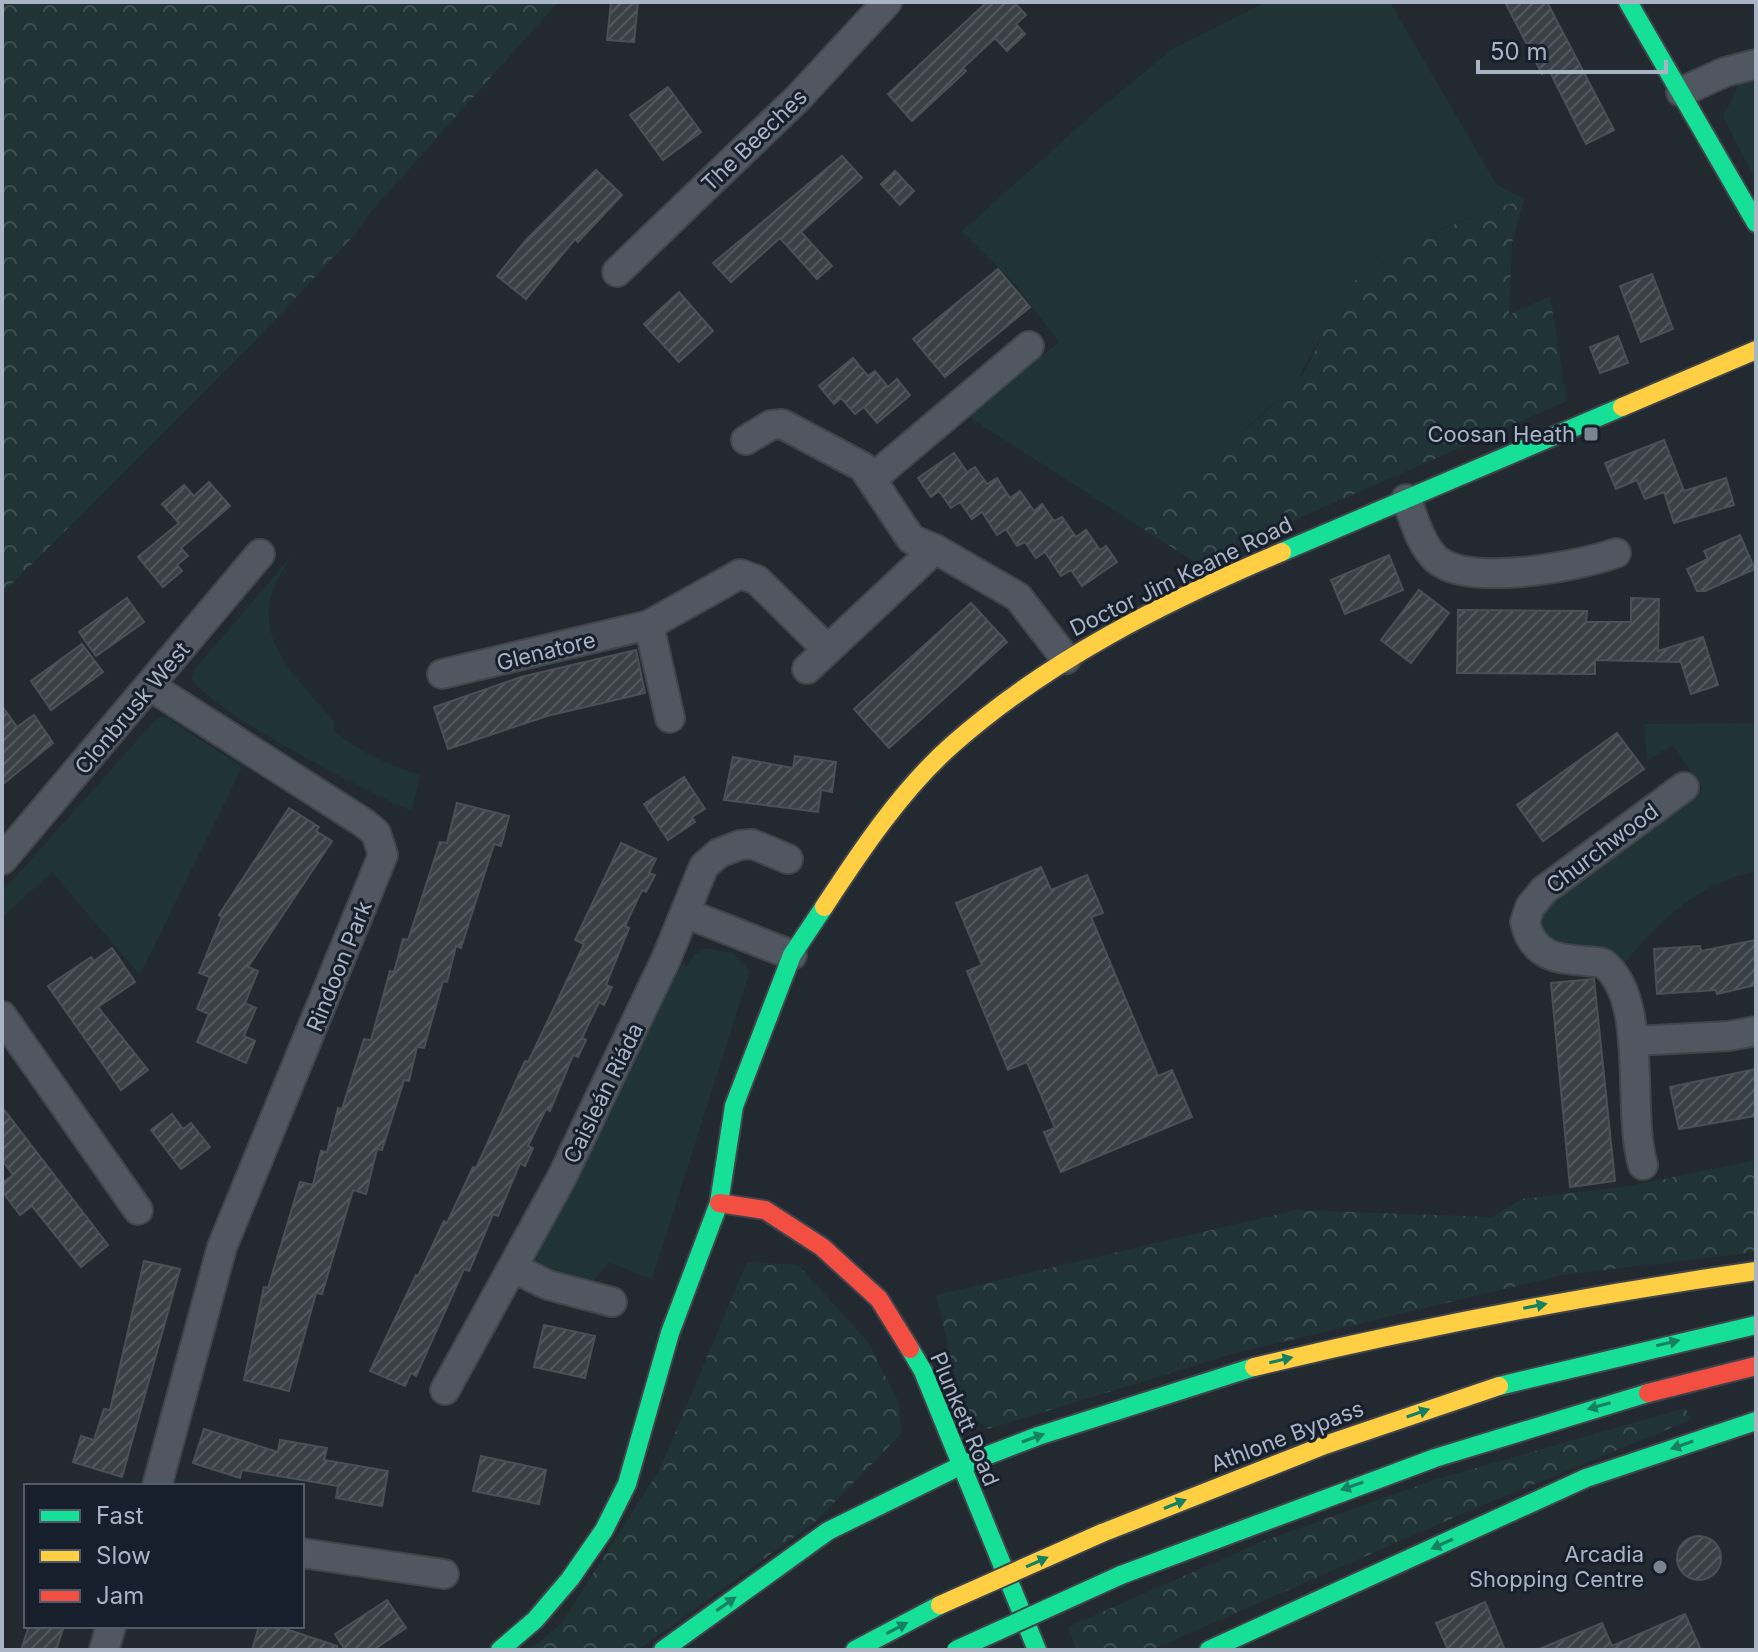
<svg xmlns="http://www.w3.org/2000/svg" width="1758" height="1652" font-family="Inter,sans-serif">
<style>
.green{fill:#203336}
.forest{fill:url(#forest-crowns)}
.building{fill:url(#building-hatch);stroke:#4a5058;stroke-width:2}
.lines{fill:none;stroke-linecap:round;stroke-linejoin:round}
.street-casing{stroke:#40454b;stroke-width:32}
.fast-casing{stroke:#40454b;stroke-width:22}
.slow-casing{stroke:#40454b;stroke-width:22}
.jam-casing{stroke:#40454b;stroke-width:22}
.street{stroke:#515760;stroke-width:28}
.fast{stroke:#16e098;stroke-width:18}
.slow{stroke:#ffcf43;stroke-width:18}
.jam{stroke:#f24e42;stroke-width:18}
.fast-bridge-casing{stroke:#3f444c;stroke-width:22;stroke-linecap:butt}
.slow-bridge-casing{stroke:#3f444c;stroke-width:22;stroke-linecap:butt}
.fast-bridge{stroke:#16e098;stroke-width:18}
.slow-bridge{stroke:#ffcf43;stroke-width:18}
.oneway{fill:#168062}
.poi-dot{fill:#7a8391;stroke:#161f2b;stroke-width:3}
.labels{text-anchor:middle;stroke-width:6;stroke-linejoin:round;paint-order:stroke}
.street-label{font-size:22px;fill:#a9b4c5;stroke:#161f2b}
.poi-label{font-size:22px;fill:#a9b4c5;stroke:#161f2b;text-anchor:end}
</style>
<defs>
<pattern id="forest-crowns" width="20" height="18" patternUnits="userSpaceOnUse" patternTransform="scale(2)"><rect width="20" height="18" fill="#203336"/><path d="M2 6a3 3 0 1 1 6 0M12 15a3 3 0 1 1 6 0" fill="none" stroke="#3e4e52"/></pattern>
<pattern id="building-hatch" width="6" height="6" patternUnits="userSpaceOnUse" patternTransform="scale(2)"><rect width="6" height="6" fill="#3a4047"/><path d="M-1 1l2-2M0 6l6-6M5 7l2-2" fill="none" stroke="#545960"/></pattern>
</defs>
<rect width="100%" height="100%" fill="#232930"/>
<!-- green -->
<g class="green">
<path d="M1266 2H1390L1496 184 1524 199 1452 224 1412 243 1340 298 1297 382 1216 456 1131 521 969 417 1059 342 1015 284 962 231 1093 114 1175 47Z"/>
<path d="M1756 78V181L1723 117 1739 84Z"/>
<path d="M295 552C238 627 285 664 334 721L335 731C360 753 389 765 420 775L412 811C372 795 210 711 192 679L194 670Z"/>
<path d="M158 717H166L242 767 140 975 52 872 2 917V892Z"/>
<path d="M1756 723V872C1701 881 1657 922 1624 964L1611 953 1551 939 1544 933 1541 917 1554 895 1703 789 1673 745 1647 760 1644 724Z"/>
<path d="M706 948 733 953 750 971 652 1279 613 1264 609 1263 592 1282 575 1280 540 1269 536 1253 541 1239 682 964 687 966 694 955Z"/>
</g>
<!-- forest -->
<g class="forest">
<path d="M2 2H558L369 214 356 233 262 334 2 594Z"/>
<path d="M1524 199 1512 243 1509 315 1550 296 1567 401 1196 563 1131 521C1188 478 1244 435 1294 384 1316 362 1322 325 1339 299 1373 249 1469 218 1524 199Z"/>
<path d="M1756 1160V1252L1563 1275 1232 1354 988 1429 963 1409 936 1295 1296 1210 1492 1217 1522 1199 1630 1186Z"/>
<path d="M747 1262 798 1265 868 1342 899 1403 901 1434 815 1522 638 1650H530L561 1624 660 1469Z"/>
<path d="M1686 1408 1690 1420 1476 1508 1151 1650H1077L1068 1627 1261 1542 1434 1480Z"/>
</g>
<!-- building -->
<g class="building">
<path d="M611 2H638L634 42 607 40Z"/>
<path d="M987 2H1014L1026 15 1016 24 1025 34 1007 51 995 38 963 68 966 71 912 121 888 94Z"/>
<path d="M1505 2H1547L1614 130 1586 144 1549 70 1542 74Z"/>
<path d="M668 87 701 132 663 160 630 115Z"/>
<path d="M842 156 862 178 801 232 832 266 817 279 780 238 731 282 713 263Z"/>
<path d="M596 170 622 195 578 242 575 239 526 299 497 276 526 240Z"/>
<path d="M895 171 914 191 900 205 881 184Z"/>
<path d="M998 269 1030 307 945 377 913 339Z"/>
<path d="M1652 274 1673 329 1641 342 1620 286Z"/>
<path d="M679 292 713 331 679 362 644 324Z"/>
<path d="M1618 336 1628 363 1600 373 1590 347Z"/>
<path d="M853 358 868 376 875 371 888 387 897 379 910 395 877 423 864 407 855 414 841 398 834 404 819 386Z"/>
<path d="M1664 440 1684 491 1726 478 1734 505 1674 523 1664 492 1645 499 1637 480 1616 489 1605 463Z"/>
<path d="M954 453 967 472 975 467 987 484 997 478 1010 498 1020 491 1034 511 1042 504 1054 521 1062 517 1076 537 1086 530 1100 550 1106 546 1117 562 1082 586 1071 570 1061 576 1045 552 1036 558 1025 542 1017 546 1006 529 997 535 982 512 972 519 960 502 951 508 939 491 931 497 918 478Z"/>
<path d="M209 482 230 506 181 548 188 556 177 565 182 571 163 587 138 557 179 523 162 504 184 485 194 496Z"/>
<path d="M1740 535 1755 569 1705 591H1697L1687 569 1708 559 1704 551Z"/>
<path d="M1389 555 1403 590 1345 614 1331 580Z"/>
<path d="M1419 590 1449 613 1411 663 1381 640Z"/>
<path d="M127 598 144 622 96 656 79 632Z"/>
<path d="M1631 598 1659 599 1658 651 1703 637 1718 685 1691 694 1681 662 1595 660V674L1457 673 1458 610 1587 611 1586 622H1631Z"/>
<path d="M971 603 1007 642 889 748 854 709Z"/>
<path d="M82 644 103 672 51 710 31 681Z"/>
<path d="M636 650 645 693 547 716 448 749 434 707 521 677Z"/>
<path d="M2 706 17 727 34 715 53 743 2 785Z"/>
<path d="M1617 733 1644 769 1543 841 1517 805Z"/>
<path d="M795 756 836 762 832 792 821 790 818 812 724 800 733 757 793 768Z"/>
<path d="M684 777 705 809 692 817 695 822 668 840 644 804Z"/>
<path d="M457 803 509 816 501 846 494 844 461 948 456 946 447 982 443 981 424 1048 417 1047 409 1081 404 1080 382 1150 377 1149 366 1194 353 1190 322 1294 316 1293 289 1391 244 1380 264 1287 268 1288 300 1182 313 1185 321 1151 327 1152 338 1108 342 1109 364 1039 371 1040 390 971 394 972 403 939 408 940 440 842 447 843Z"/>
<path d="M289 808 319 827 316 831 332 841 248 967 258 971 245 1003 256 1008 244 1036 255 1041 246 1063 197 1042 209 1014 197 1009 210 977 199 973 222 917 219 915Z"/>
<path d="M621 843 656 859 649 873 655 875 646 892 642 890 625 926 629 928 606 985 612 987 604 1005 599 1002 582 1038 586 1040 578 1057 573 1055 550 1111 546 1109 528 1146 533 1148 525 1166 520 1163 498 1216 493 1214 469 1271 464 1269 416 1376 411 1373 405 1386 370 1371 416 1275 418 1276 444 1221 447 1223 473 1167 476 1168 525 1061 528 1062 554 1008 584 944 575 940Z"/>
<path d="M1041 867 1051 890 1087 875 1103 913 1091 917 1158 1076 1172 1070 1192 1117 1061 1172 1044 1132 1055 1128 1027 1062 1008 1070 967 971 982 965 956 903Z"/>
<path d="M1756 940V985L1717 994 1716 990 1657 994 1654 949 1700 946 1701 951Z"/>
<path d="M112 948 135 982 98 1007 148 1070 121 1090 48 986 91 957 94 961Z"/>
<path d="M1594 979 1615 1181 1570 1187 1551 983Z"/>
<path d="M1756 1069V1116L1679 1129 1670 1087Z"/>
<path d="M2 1107 108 1245 81 1267 32 1206 20 1215 2 1191V1183L13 1175 2 1160Z"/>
<path d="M172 1114 183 1129 191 1123 210 1147 181 1169 151 1130Z"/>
<path d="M144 1261 180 1269 122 1477 73 1462 81 1436 94 1440 104 1409 110 1410Z"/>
<path d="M544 1325 595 1336 585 1378 534 1367Z"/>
<path d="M204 1429 278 1452 280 1440 327 1448 324 1460 388 1471 382 1506 336 1498 338 1486 242 1470 240 1478 193 1463Z"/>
<path d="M481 1456 546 1470 539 1504 473 1491Z"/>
<circle cx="1699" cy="1558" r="22"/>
<path d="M387 1600 406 1628 373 1650H345L335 1634Z"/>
<path d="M1485 1602 1505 1650H1448L1436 1623Z"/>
<path d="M1685 1614 1701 1650H1537L1602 1623 1612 1646Z"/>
<path d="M29 1626H64L56 1650H21Z"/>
<path d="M259 1626H277L337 1646V1650H252Z"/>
</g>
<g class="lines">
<!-- street casing -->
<g class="street-casing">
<g id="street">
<path d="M1681 92 1725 72 1756 64"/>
<path d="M617 272 799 97 887 2"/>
<path d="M746 440 771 425 782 424 863 467 911 539 935 549 1018 597 1066 659"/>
<path d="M873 478 1029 346"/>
<path d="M1406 499C1414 518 1420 544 1436 559 1468 588 1579 566 1616 553"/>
<path d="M649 625 670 718"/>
<path d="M807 669 935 549"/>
<path d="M442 674 649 625 740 574 757 580 827 649"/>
<path d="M150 686 364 823 376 833 383 855 222 1247 157 1486"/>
<path d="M2 860 260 554"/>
<path d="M685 913 792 955"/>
<path d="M2 1016 138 1210"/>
<path d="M1634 1041 1729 1036 1756 1031"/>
<path d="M1643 1165C1626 1108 1650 1000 1603 963 1569 958 1534 964 1525 922L1530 907 1544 890 1684 787"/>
<path d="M513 1268 548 1285 612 1302"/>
<path d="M445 1390 562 1177 666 959 704 866 719 853 740 845 752 844 788 859"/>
<path d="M302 1553 444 1574"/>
<path d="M104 1650 111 1626"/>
</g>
</g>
<!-- fast casing -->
<g class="fast-casing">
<g id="fast">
<path d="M1628 2 1756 223"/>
<path d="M1282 552 1622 407"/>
<path d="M910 1349 923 1371 1037 1650"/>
<path d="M1499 1386 1756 1325"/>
<path d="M1121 1575 1435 1458 1648 1393"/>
<path d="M500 1650 535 1620 570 1579 604 1530 627 1484 670 1333 719 1203 734 1106 792 955 824 907"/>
<path d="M663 1650 828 1531 960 1466 1038 1436 1254 1367"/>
<path d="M855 1650 940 1605"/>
<path d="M1209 1650 1586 1478 1756 1421"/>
</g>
</g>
<!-- slow casing -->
<g class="slow-casing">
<g id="slow">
<path d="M1622 407 1756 350"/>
<path d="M824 907C860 852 902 789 952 745 1048 660 1164 602 1282 552"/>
<path d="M1254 1367C1421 1327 1587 1295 1756 1271"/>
<path d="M1102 1533 1325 1445 1499 1386"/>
</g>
</g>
<!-- jam casing -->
<g class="jam-casing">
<g id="jam">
<path d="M719 1203 765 1210 822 1247 879 1299 910 1349"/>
<path d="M1648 1393 1756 1366"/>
</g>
</g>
<!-- street -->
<use href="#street" class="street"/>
<!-- fast -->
<use href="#fast" class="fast"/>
<!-- slow -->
<use href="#slow" class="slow"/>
<!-- jam -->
<use href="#jam" class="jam"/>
<!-- fast-bridge casing -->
<g class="fast-bridge-casing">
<path id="fast-bridge" d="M956 1650 1121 1575"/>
</g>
<!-- slow-bridge casing -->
<g class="slow-bridge-casing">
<path id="slow-bridge" d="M940 1605 1102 1533"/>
</g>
<!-- fast-bridge -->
<use href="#fast-bridge" class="fast-bridge"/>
<!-- slow-bridge -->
<use href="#slow-bridge" class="slow-bridge"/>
</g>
<!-- one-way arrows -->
<defs><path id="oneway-solid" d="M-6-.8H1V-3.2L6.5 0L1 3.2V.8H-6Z" transform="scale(2)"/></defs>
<g class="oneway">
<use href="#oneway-solid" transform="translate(1535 1306) rotate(-11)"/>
<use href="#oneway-solid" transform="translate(1668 1343) rotate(-13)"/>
<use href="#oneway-solid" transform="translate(1281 1360) rotate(-13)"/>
<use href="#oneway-solid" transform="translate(1599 1406) rotate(164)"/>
<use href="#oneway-solid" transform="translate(1418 1413) rotate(-19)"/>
<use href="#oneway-solid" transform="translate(1033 1438) rotate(-20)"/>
<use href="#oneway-solid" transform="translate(1682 1445) rotate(161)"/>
<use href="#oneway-solid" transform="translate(1352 1486) rotate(161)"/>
<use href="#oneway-solid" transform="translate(1175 1504) rotate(-22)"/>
<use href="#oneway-solid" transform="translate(1442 1544) rotate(156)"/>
<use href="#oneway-solid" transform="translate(1037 1562) rotate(-24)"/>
<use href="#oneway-solid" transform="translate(726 1604) rotate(-35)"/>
<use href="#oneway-solid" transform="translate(897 1628) rotate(-28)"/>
</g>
<!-- markers -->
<g class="poi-dot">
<rect x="1583" y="426" width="16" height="16" rx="4"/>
<circle cx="1660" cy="1567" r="8"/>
</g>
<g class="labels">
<!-- street labels -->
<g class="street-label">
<text transform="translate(754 140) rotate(-44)" y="8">The Beeches</text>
<text transform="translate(1181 576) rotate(-26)" y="8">Doctor Jim Keane Road</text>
<text transform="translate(546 651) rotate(-14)" y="8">Glenatore</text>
<text transform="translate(132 708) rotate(-50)" y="8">Clonbrusk West</text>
<text transform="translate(1602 848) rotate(-37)" y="8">Churchwood</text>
<text transform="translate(339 966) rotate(-68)" y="8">Rindoon Park</text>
<text transform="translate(603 1093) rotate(-64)" y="8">Caisleán Riáda</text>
<text transform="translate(965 1419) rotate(67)" y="8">Plunkett Road</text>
<text transform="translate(1287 1436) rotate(-21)" y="8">Athlone Bypass</text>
</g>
<!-- poi labels -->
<g class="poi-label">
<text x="1575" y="442">Coosan Heath</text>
<text x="1644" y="1562">Arcadia<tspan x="1644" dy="25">Shopping Centre</tspan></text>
</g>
</g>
<!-- border -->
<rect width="1758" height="1652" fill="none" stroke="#a9b4c5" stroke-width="8"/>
<!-- legend -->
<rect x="24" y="1484" width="280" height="144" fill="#161f2b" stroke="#515b69" stroke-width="2"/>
<rect x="40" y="1510" width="40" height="12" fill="#16e098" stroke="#515b69" stroke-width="2"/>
<text x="96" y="1524" font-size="24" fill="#a9b4c5">Fast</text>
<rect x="40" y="1550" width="40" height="12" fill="#ffcf43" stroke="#515b69" stroke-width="2"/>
<text x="96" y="1564" font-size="24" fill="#a9b4c5">Slow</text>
<rect x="40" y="1590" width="40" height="12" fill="#f24e42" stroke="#515b69" stroke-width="2"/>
<text x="96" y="1604" font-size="24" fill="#a9b4c5">Jam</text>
<!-- scale -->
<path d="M1478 60v12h188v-12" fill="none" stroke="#a9b4c5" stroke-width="4"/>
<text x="1490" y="60" font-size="24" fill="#a9b4c5" stroke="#161f2b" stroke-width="6" paint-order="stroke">50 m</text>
</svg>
